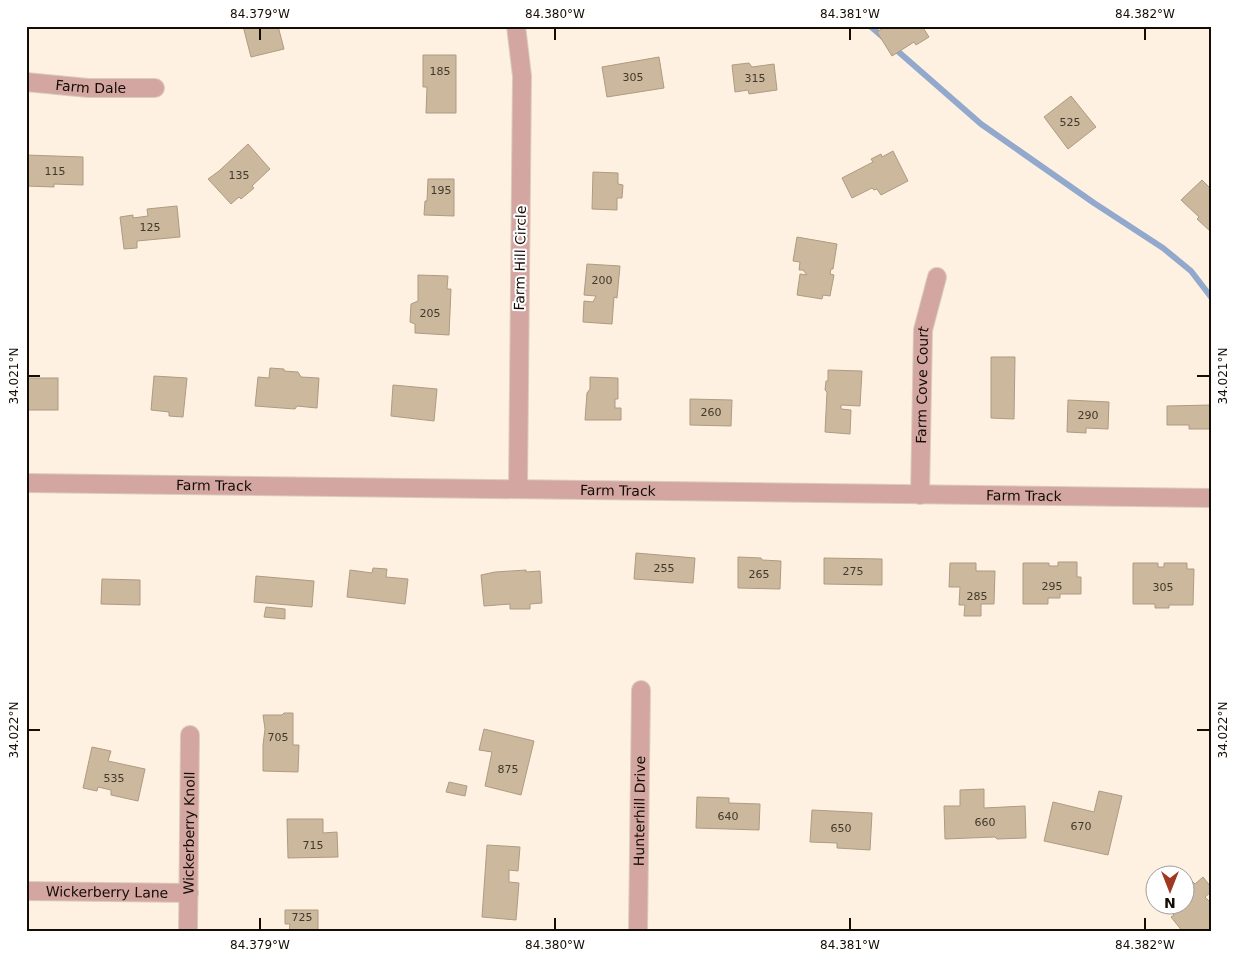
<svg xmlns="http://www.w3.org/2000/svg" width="1237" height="958" font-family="'DejaVu Sans',sans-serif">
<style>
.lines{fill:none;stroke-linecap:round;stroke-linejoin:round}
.stream{stroke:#92a9cd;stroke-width:6}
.building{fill:#cbb89d;stroke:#ae9b81}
.street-casing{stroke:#d9cdbe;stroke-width:20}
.street{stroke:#d3a6a2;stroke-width:18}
.ticks{fill:none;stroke:#140d05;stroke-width:2}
.labels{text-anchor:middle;stroke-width:4;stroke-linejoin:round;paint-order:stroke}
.number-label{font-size:11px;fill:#42382b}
.street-label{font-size:14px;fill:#140d05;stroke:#fff}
.neatline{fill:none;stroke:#140d05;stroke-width:2}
.ticks-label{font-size:12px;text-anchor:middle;fill:#140d05}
</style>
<rect width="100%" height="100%" fill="#fef1e1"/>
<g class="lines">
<!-- stream -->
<g class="stream">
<path d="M870 26 884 38"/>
<path d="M893 47 981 124 1094 203 1163 248 1191 271 1211 297"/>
</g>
</g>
<!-- building -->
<g class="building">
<path d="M243 26H278L284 49 251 57Z"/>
<path d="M886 26H922L929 37 916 45 914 42 892 56 877 32Z"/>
<path d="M423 55H456V113H426L427 87H423Z"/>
<path d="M659 57 664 88 607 97 602 67Z"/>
<path d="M749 63 752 67 774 64 777 90 749 94 748 90 735 92 732 65Z"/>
<path d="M1071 96 1096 127 1068 149 1044 117Z"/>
<path d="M248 144 270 169 252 186 254 188 241 199 239 197 231 204 208 179 219 171Z"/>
<path d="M893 151 908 181 881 195 877 189 874 190 872 188 852 198 842 178 873 162 871 159 881 154 882 157Z"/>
<path d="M26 155 83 157V185L54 184V187L26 186Z"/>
<path d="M593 172 618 173V184L623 185 622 198H617V210L592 209Z"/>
<path d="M428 179H454V216L424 215 425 201H427Z"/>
<path d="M1202 180 1211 189 1210 231 1197 219 1199 217 1181 200Z"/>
<path d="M177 206 180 237 137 241V248L124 249 120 217 133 215V218L148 216 147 209Z"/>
<path d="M797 237 837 244 833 269H831L830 274 834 275 830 296 823 295 822 299 797 295 800 274 807 275 803 270H799L800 262 793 261Z"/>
<path d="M587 264 620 266 617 298 614 297 612 324 583 322 584 301 593 302 596 296 584 295Z"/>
<path d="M418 275 448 276 447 289H451L449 335 415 333V324L410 322 411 304 418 301Z"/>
<path d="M991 357H1015L1014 419 991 418Z"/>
<path d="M270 368 284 369V371L298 372 301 377 319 378 317 408 297 406 295 409 255 406 258 377 269 378Z"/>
<path d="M828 370 862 371 860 406 841 405V409L851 410 850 434 825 432 827 392 825 390 826 381H828Z"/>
<path d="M154 376 187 378 183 417 169 416V412L151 410Z"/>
<path d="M590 377 618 378V399H615V408H621V420H585L587 393 590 389Z"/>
<rect x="27" y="378" width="31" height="32"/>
<path d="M393 385 437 389 434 421 391 416Z"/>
<path d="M690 399 732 400 731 426 690 425Z"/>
<path d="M1068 400 1109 402 1108 429 1086 428V433L1067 432Z"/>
<path d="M1211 405V429H1189V425H1167V406Z"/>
<path d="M636 553 695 558 693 583 634 579Z"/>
<path d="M738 557 761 558 762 560 781 561 780 589 738 588Z"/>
<path d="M824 558 882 559V585L824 584Z"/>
<path d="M1058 562H1077V577H1081V594H1060V598H1048V604H1023V563H1049V566H1058Z"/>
<path d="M950 563H976V571H995L994 604H981V616H964L965 605H959L960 587H949Z"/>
<path d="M1133 563H1158V567H1164V563H1187V569H1194L1193 605H1169V608H1155V604H1133Z"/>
<path d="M373 568 387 569 386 577 408 579 405 604 347 597 350 570 372 573Z"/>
<path d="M526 570V572L540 571 542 603 530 604V609H510V604L484 606 481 575 495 572Z"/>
<path d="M256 576 314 581 312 607 254 602Z"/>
<path d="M102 579 140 580V605L101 604Z"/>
<path d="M266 607 285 609V619L264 617Z"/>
<path d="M284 713H293V745H299L298 772 263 771V745L265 729 263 715H282Z"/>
<path d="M484 729 534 741 521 795 485 786 492 752 479 750Z"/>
<path d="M92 747 111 751 108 761 145 769 138 801 111 795V790L98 787 97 791 83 788Z"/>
<path d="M449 782 467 786 465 796 446 792Z"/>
<path d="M984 789V808L1025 806 1026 838 997 839 995 837 945 839 944 806H960V790Z"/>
<path d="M1099 791 1122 796 1108 855 1044 841 1053 802 1094 812Z"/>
<path d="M697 797 729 798V803L760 804 759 830 696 828Z"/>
<path d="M812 810 872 813 870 850 837 848V843L810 842Z"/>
<path d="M287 819H323V833L337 832 338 857 288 858Z"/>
<path d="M487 845 520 847 518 871 509 870V882L519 883 516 920 482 917Z"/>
<path d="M1203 877 1211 887V892L1205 897 1211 903V932H1183L1171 917 1174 915 1167 906H1184V888L1192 881 1195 884Z"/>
<path d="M285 910H318V932H289L290 924H285Z"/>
</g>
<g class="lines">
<!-- street casing -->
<g class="street-casing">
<g id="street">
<path d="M516 26 522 76 518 489"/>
<path id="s1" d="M26 82 88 88H155"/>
<path id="s2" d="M26 483 1211 498"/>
<path id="s3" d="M920 495 923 330 937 277"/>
<path id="s4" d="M26 891 189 893"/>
<path id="s5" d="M188 932 190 735"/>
<path id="s6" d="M638 932 641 690"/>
</g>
</g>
<!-- street -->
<use href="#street" class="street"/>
</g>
<!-- ticks -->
<path class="ticks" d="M260 28V40M555 28V40M850 28V40M1145 28V40M28 376H40M1197 376H1210M28 730H40M1197 730H1210M260 918V930M555 918V930M850 918V930M1145 918V930"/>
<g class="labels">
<!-- number labels -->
<g class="number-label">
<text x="440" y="75">185</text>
<text x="633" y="81">305</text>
<text x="755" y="82">315</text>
<text x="1070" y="126">525</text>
<text x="55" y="175">115</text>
<text x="239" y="179">135</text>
<text x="441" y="194">195</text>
<text x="150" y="231">125</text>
<text x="602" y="284">200</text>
<text x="430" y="317">205</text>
<text x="711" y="416">260</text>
<text x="1088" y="419">290</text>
<text x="664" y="572">255</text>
<text x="853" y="575">275</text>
<text x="759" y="578">265</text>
<text x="1052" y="590">295</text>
<text x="1163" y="591">305</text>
<text x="977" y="600">285</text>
<text x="278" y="741">705</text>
<text x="508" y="773">875</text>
<text x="114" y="782">535</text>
<text x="728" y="820">640</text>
<text x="985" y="826">660</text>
<text x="1081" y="830">670</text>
<text x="841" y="832">650</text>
<text x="313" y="849">715</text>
<text x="302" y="921">725</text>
</g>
<!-- street labels -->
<g class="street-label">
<text dy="5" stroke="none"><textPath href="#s1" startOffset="65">Farm Dale</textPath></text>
<text transform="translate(520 258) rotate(-89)" y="5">Farm Hill Circle</text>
<text dy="5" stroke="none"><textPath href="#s3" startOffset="110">Farm Cove Court</textPath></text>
<text dy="5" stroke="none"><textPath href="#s2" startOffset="188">Farm Track</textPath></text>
<text dy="5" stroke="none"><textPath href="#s2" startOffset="592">Farm Track</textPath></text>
<text dy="5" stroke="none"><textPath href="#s2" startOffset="998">Farm Track</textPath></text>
<text dy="5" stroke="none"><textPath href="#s6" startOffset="121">Hunterhill Drive</textPath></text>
<text dy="5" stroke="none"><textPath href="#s5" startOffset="99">Wickerberry Knoll</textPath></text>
<text dy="5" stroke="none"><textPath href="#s4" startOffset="81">Wickerberry Lane</textPath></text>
</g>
</g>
<!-- border -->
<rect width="1237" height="958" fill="none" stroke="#ffffff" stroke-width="55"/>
<!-- north arrow -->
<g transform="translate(1170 890) rotate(180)"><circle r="24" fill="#ffffff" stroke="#a19e9b"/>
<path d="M0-4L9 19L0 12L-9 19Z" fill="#a03721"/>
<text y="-8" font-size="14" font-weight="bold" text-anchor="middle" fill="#140d05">N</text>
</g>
<rect x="28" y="28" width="1182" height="902" class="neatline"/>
<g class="ticks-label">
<text x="260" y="18">84.379°W</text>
<text x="555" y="18">84.380°W</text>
<text x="850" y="18">84.381°W</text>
<text x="1145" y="18">84.382°W</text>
<text transform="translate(1223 376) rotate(-90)" y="4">34.021°N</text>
<text transform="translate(14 376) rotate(-90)" y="4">34.021°N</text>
<text transform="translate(1223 730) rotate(-90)" y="4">34.022°N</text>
<text transform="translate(14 730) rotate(-90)" y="4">34.022°N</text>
<text x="260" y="949">84.379°W</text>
<text x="555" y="949">84.380°W</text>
<text x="850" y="949">84.381°W</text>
<text x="1145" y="949">84.382°W</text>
</g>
</svg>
